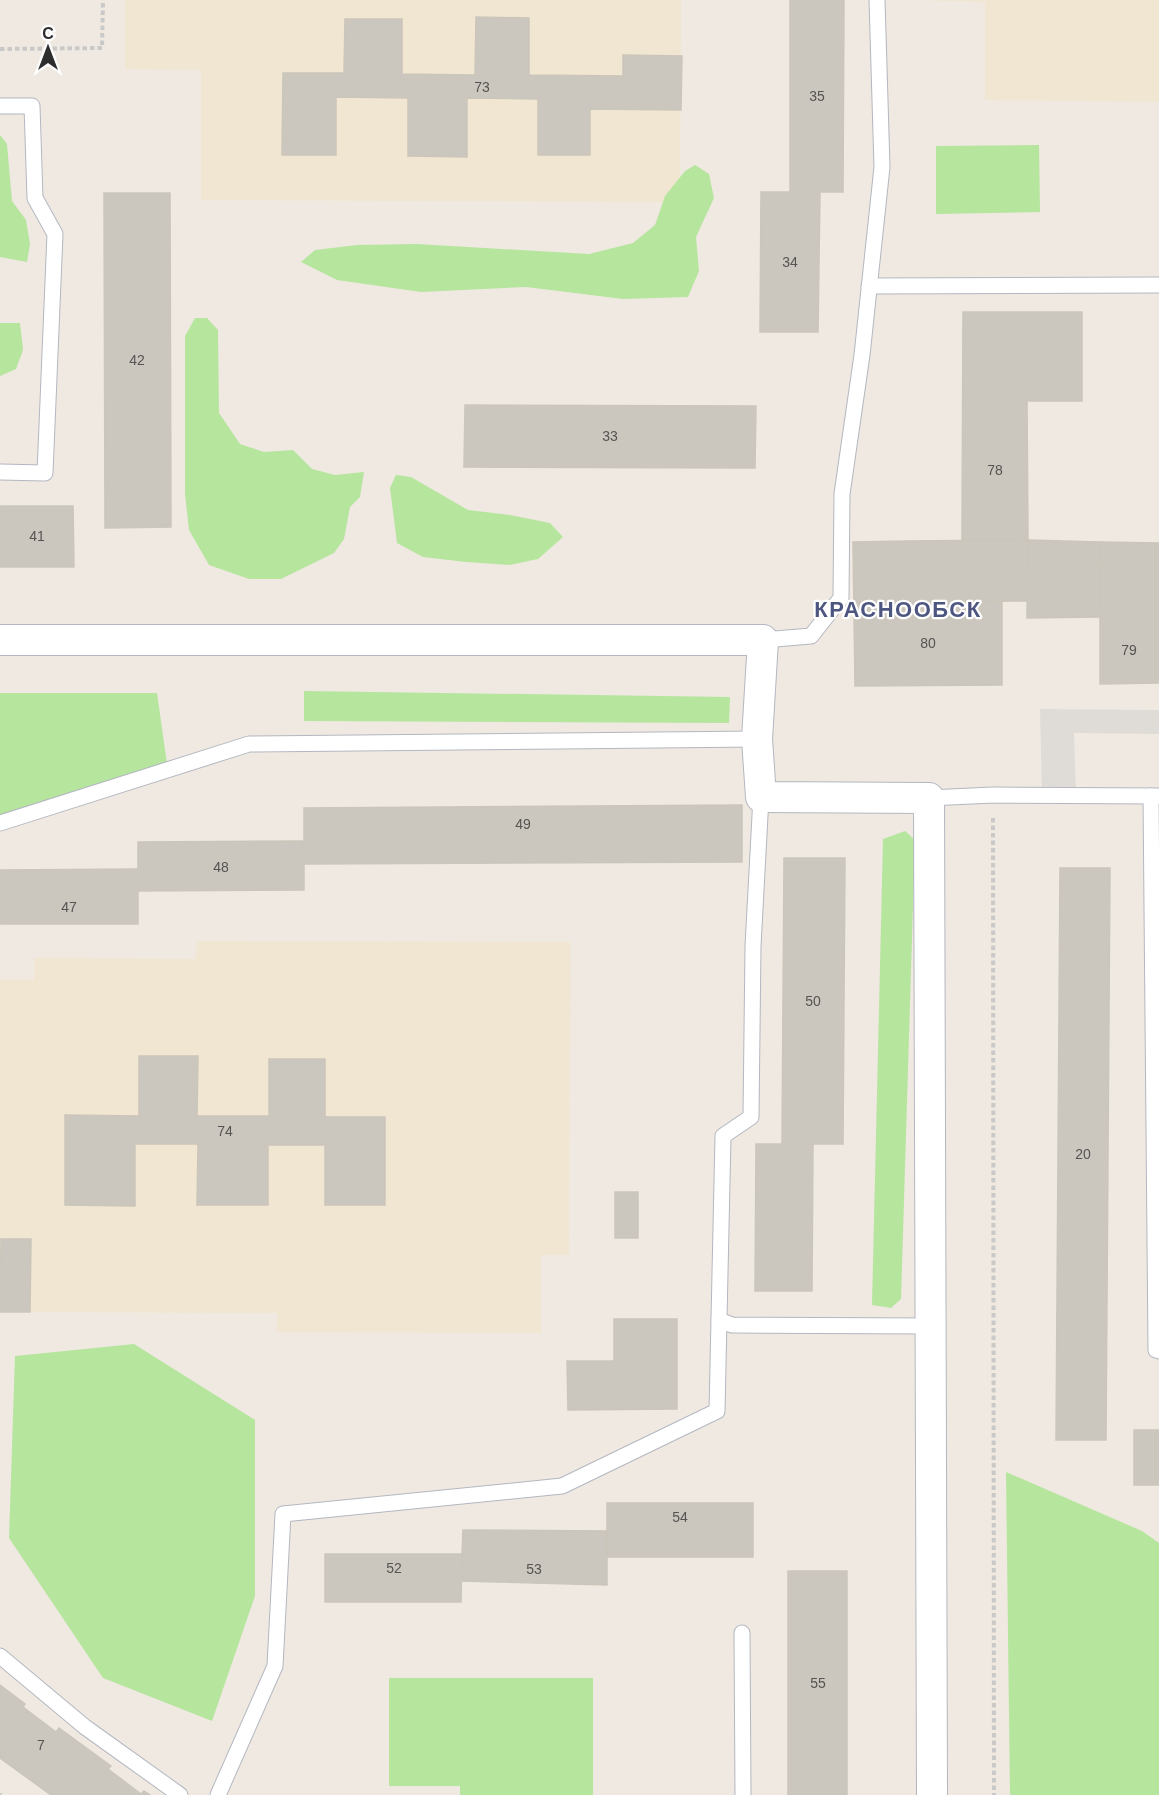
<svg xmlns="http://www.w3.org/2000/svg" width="1159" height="1795" font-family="Arial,sans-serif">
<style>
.education{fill:#f0e6d1}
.green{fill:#b6e59e}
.plaza{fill:#dfdcd8}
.building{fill:#cbc7bf;stroke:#cbc5ba;stroke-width:1.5}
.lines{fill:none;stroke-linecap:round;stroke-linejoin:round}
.service-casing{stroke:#b4b7c1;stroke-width:17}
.minor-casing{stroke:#b4b7c1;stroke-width:32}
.path{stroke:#c9c9c9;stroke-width:4;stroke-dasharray:4.5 3;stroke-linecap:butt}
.service{stroke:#fff;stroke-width:15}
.minor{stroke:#fff;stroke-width:30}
.labels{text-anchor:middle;stroke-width:4.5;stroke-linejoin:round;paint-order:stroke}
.number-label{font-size:14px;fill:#555452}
.district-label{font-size:22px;font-weight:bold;letter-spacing:1.5px;fill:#4d5680;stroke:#fff}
</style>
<rect width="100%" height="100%" fill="#efe9e1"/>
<!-- education -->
<g class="education">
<path d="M125 0H681L680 202 201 200V70L125 69Z"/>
<path d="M917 0H1159V102L985 100V2Z"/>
<path d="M197 941 570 942 569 1255H541V1333L277 1332V1313L0 1312V980H34V958L196 959Z"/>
</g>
<!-- green -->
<g class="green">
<path d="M0 135 7 144 12 201 26 220 30 244 27 262 0 257Z"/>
<path d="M1039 145 1040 212 936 214V146Z"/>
<path d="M695 165 709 174 714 198 696 237 699 271 688 297 623 299 526 287 421 292 337 280 301 262 315 250 357 245 417 244 589 254 633 243 655 225 665 196 685 171Z"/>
<path d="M195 318H207L218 330 219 413 240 444 264 452 293 450 312 469 335 475 364 472 360 497 350 507 344 539 334 553 281 579H249L209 565 189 530 185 494V336Z"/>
<path d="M0 323H20L23 350 16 369 0 376Z"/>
<path d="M396 475 411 477 468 510 510 515 550 523 563 537 538 559 510 565 466 562 423 557 397 543 390 488Z"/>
<path d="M304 691 730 697 729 723 304 721Z"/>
<path d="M0 693H157L168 771 0 815Z"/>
<path d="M905 831 915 840 901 1299 891 1308 872 1305 883 839Z"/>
<path d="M134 1344 255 1420V1596L212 1721 103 1678 9 1538 15 1356Z"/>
<path d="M1006 1472 1142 1531 1159 1543V1795H1010Z"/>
<path d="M389 1678H593V1795H460V1786H389Z"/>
</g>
<!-- plaza -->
<path class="plaza" d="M1040 709 1159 710V734L1074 733 1076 795H1042Z"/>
<!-- building -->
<g class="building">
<path d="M790 0H844L843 192H790Z"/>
<path d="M476 17 529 18V75L623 76V55L682 56 681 110 590 109V155H538V99L467 98V157L408 156V98L336 97V155H282L283 73H344L345 19H402V74L475 75Z"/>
<path d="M761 192H820L818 332H760Z"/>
<path d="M104 193H170L171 527 105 528Z"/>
<path d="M963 312H1082V401H1027L1028 540H962Z"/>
<path d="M465 405 756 406 755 468 464 467Z"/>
<path d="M0 506H73L74 567H0Z"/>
<path d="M1028 540V601L906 602V541Z"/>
<path d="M1028 540 1100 542 1099 617 1027 618Z"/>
<path d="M906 541V602L1002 601V685L855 686 853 542Z"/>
<path d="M1100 542 1159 543V567H1100Z"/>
<path d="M1100 567H1159V683L1100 684Z"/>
<path d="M742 805V862L304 864V808Z"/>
<path d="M304 841V890L138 891V842Z"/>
<path d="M784 858H845L843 1144H782Z"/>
<path d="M1060 868H1110L1106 1440H1056Z"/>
<path d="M138 869V924H0V870Z"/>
<path d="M139 1056H198L197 1116H269V1059H325V1117H385V1205H325V1145H268V1205H197L198 1144H135V1206L65 1205V1115L139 1116Z"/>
<path d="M756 1144H813L812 1291H755Z"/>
<rect x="615" y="1192" width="23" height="46"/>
<path d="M1 1239H31L30 1312H0Z"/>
<path d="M614 1319H677V1409L568 1410 567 1361H614Z"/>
<rect x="1134" y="1430" width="25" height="55"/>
<rect x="607" y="1503" width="146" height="54"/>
<path d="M463 1530 607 1531V1585L461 1581Z"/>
<path d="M325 1554H462L461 1602H325Z"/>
<rect x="788" y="1571" width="59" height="224"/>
<path d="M0 1685 25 1704 23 1707 56 1732 59 1728 111 1766 108 1769 141 1794 144 1791 150 1795H51L0 1758Z"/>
</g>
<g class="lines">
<!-- service casing -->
<g class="service-casing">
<g id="service">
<path d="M0 106H32L35 198 55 234 45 473 0 472"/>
<path d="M869 286 1159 285"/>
<path d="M763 640 811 636 841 598 842 494 862 355 882 167 877 0"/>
<path d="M1151 796 1156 1350 1159 1351"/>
<path d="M929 798 993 795 1159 796"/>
<path d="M0 823 249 744 757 739"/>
<path d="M719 1320 732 1325 930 1326"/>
<path d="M742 1633 743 1795"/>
<path d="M0 1656 85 1727 180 1795"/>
<path d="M218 1795 275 1666 283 1514 562 1486 717 1411 723 1136 751 1117 753 946 761 797"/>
</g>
</g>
<!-- minor casing -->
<g class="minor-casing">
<path id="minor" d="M0 640H763L757 739 761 797 929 798 932 1795"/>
</g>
<!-- path -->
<g class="path">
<path d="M0 49 102 48 103 0"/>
<path d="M993 818 994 1795"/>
<path d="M0 1794 1 1795"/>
</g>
<!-- service -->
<use href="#service" class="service"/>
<!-- minor -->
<use href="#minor" class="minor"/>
</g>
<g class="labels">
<!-- number labels -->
<g class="number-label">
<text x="482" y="92">73</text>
<text x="817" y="101">35</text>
<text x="790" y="267">34</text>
<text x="137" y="365">42</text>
<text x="610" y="441">33</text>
<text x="995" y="475">78</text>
<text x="37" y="541">41</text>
<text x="928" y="648">80</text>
<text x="1129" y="655">79</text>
<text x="523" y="829">49</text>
<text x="221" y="872">48</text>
<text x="69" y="912">47</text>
<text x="813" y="1006">50</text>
<text x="225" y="1136">74</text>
<text x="1083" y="1159">20</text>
<text x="680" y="1522">54</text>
<text x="394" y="1573">52</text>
<text x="534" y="1574">53</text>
<text x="818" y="1688">55</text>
<text x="41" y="1750">7</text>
</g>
<!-- district labels -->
<g class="district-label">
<text x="898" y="617">КРАСНООБСК</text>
</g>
</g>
<!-- north arrow -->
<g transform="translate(48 48)" stroke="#ffffff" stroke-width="4.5" paint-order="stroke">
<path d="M0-4.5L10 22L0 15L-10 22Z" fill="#2e2e2e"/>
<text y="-9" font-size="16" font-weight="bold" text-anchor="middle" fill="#2e2e2e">С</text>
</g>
</svg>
